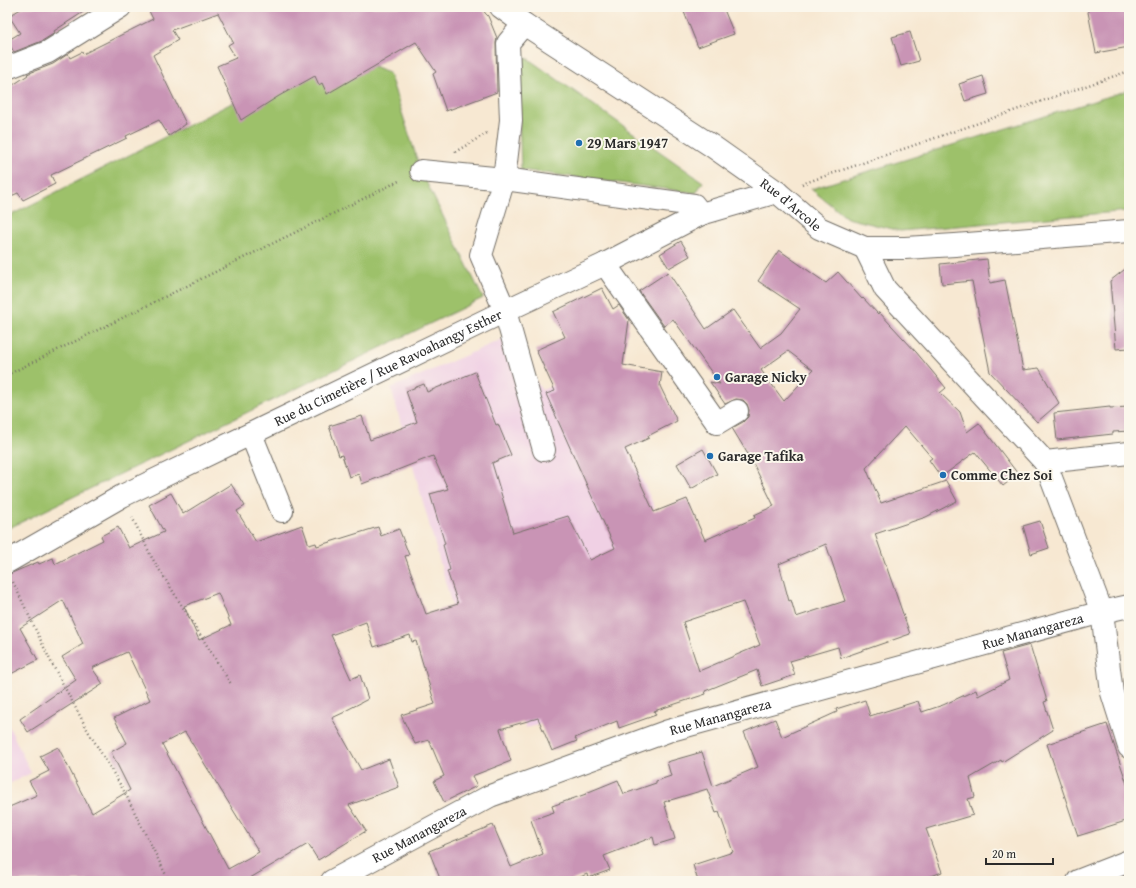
<svg xmlns="http://www.w3.org/2000/svg" width="1136" height="888" font-family="'Gentium Book Plus',serif">
<style>
.built{fill:#f0d0e4}
.green{fill:#9dc16b;stroke:#64764b}
.building{fill:#c994b5;fill-rule:evenodd}
.lines{fill:none;stroke-linecap:round;stroke-linejoin:round}
.minor-casing{stroke:#726d65;stroke-width:24}
.path{stroke:#726d65;stroke-width:2.5;stroke-dasharray:1 3;stroke-linecap:butt}
.minor{stroke:#fff;stroke-width:22}
.poi-dot{fill:#1f6fb2;stroke:#fbf7ec;stroke-width:1.5}
.labels{text-anchor:middle;stroke-width:4;stroke-linejoin:round;paint-order:stroke}
.poi-label{font-size:14px;font-weight:bold;fill:#2b2b2b;stroke:#fbf7ec;text-anchor:start}
.street-label{font-size:14px;fill:#2b2b2b;stroke:#fbf7ec}
</style>
<rect width="100%" height="100%" fill="#fbf7ec"/>
<filter id="ink" filterUnits="userSpaceOnUse"><feTurbulence type="fractalNoise" baseFrequency=".025" numOctaves="2"/><feDisplacementMap in="SourceGraphic" scale="8" xChannelSelector="R" yChannelSelector="G"/><feConvolveMatrix kernelMatrix="1 2 1 2 8 2 1 2 1" color-interpolation-filters="sRGB"/></filter>
<filter id="wash" filterUnits="userSpaceOnUse"><feTurbulence type="fractalNoise" baseFrequency=".012" numOctaves="4" result="noise"/><feDisplacementMap in="SourceGraphic" scale="16" xChannelSelector="R" yChannelSelector="G"/><feGaussianBlur stdDeviation="0.9" result="paint"/><feColorMatrix in="noise" values="0 0 0 0 0 0 0 0 0 0 0 0 0 0 0 0 0 1.4 0 .05"/><feComposite in="paint" operator="in"/></filter>
<g filter="url(#wash)">
<rect width="100%" height="100%" fill="#f7e8d2"/>
<!-- built -->
<g class="built">
<path d="M505 338 542 390 592 369 655 508 613 526 657 654 594 705 526 728 505 675 474 684 391 388Z"/>
<path d="M7 722 31 773 7 785Z"/>
</g>
<!-- green -->
<g class="green">
<path d="M517 51 703 182 696 193 521 170Z"/>
<path d="M305 66 373 67 389 73 421 171 483 298 7 529V217Z"/>
<path d="M1129 90V211L900 231 847 218 811 189Z"/>
</g>
<g id="blocks">
<!-- building -->
<g class="building">
<path d="M24 7H91L54 31 55 33 42 41 14 52 7 41 20 33 9 16Z"/>
<path d="M147 7H482L485 13 488 16 497 38 496 43 497 92 446 111 433 74 436 72 416 42 327 94 322 83 319 85 315 76 279 96 241 120 217 66 236 58 228 45 233 42 218 13 172 30 178 40 153 55 186 124 169 136 159 120 126 136 127 138 51 175 55 184 23 200 18 193 7 198V89L28 75 27 74 53 64 68 54 70 58 82 52 83 54 153 19Z"/>
<path d="M682 7H723L734 34 698 47Z"/>
<path d="M1087 7H1127L1129 16V47L1096 53Z"/>
<path d="M910 32 919 61 901 66 892 37Z"/>
<path d="M983 76 988 94 965 101 959 84Z"/>
<path d="M681 241 690 256 669 268 660 254Z"/>
<path d="M779 250 826 283 838 272 862 299 863 298 878 314 879 312 916 352 946 388 940 393 960 412 967 432 979 423 1018 474 1003 486 975 452 941 477 929 460 932 458 905 426 866 468 881 503 946 481 957 501 926 517 875 534 910 634 841 658 838 647 790 661 795 675 762 686 757 670 705 691 706 694 654 711 656 715 619 728 617 721 575 738 577 741 552 751 538 718 500 729 511 761 472 776 477 786 444 802 434 781 444 776 429 740 415 744 401 715 435 704 416 641 412 642 410 635 374 647 366 622 331 635 351 679 360 675 368 699 345 711V712L332 718 361 770 389 759 399 787 349 805 366 831 318 860 308 844 245 881H7V808L37 795 29 781 49 771 40 756 58 747 92 813 130 790 111 752 127 743 114 718 150 700 127 652 92 668 103 684 28 732 20 719 76 680 62 657 83 644 63 600 20 628 38 660 7 676V575L38 562 39 564 53 558 55 564 103 540 101 536 118 527 129 548 164 532 149 505 171 493 183 514 231 484 245 506 237 511 256 542 302 525 309 545 316 543 317 546 378 527 381 536 399 529 409 555 405 556 426 614 458 604 447 571 450 570 443 545 445 544 430 494 448 489 433 456 362 484 359 474 349 477 342 455 339 456 329 426 362 416 370 440 417 422 406 391 424 384 427 392 475 372 496 425 498 424 511 455 492 463 513 533 568 516 590 560 615 548 546 394 555 391 536 350 565 337 553 312 602 288 613 309 619 305 629 320 623 365 662 372 660 386 677 421 648 436 649 438 625 449 654 512 687 499 705 540 755 518 754 515 774 506 752 461 732 428 743 422 748 417 749 410 747 404 743 400 736 399 725 404 710 382 720 384 673 319 664 326 639 291 668 272 706 329 733 310 760 348 781 333 800 309 758 281ZM788 351 813 370 784 401 761 370ZM826 544 845 601 796 617 791 600 789 601 779 564ZM218 593 231 625 199 640 184 606ZM743 602 760 645 699 671 683 622ZM185 732 259 852 228 869 162 744Z"/>
<path d="M987 259 990 283 1005 280 1023 370 1039 368 1059 403 1037 422 990 372 972 281 942 284 940 264Z"/>
<path d="M1129 266V348L1116 349 1110 281Z"/>
<path d="M1110 407V408L1129 407V431L1113 432V434L1057 440 1054 413Z"/>
<path d="M703 449 717 474 691 489 677 464Z"/>
<path d="M1040 521 1049 548 1031 554 1023 526Z"/>
<path d="M1030 645 1047 701 1044 702 1053 730 1002 762 1001 760 970 778 975 797 968 799 973 815 926 829 942 872 918 881H698L693 865 733 852 719 812 716 813 707 789 664 802 675 839 655 845 653 837 604 856 610 870 588 878 587 874 571 881H441L429 851 493 825 511 867 543 854 531 820 554 812 552 806 586 794V793L618 780 624 794 656 783V781L671 776 667 762 702 752 713 786 758 767 744 732 775 719 782 737 837 712 836 709 865 700 870 716 918 701 922 712 943 705 976 690 978 696 1009 680 1001 653Z"/>
<path d="M1107 724 1129 790V820L1078 836 1047 744Z"/>
</g>
</g>
</g>
<g filter="url(#ink)">
<use href="#blocks" fill-opacity="0" stroke="#726d65" stroke-width="1"/>
<g class="lines">
<!-- minor casing -->
<g class="minor-casing">
<g id="minor">
<path id="s1" d="M501 7 524 24 712 146 777 192 819 228 865 248H905L955 245 1129 231"/>
<path d="M524 24 508 43 511 120 504 179 481 255 505 311 544 450"/>
<path d="M7 68 48 52 120 7"/>
<path d="M421 171 504 179 694 205 701 214"/>
<path d="M865 248 885 289 1045 462 1102 612 1112 693 1129 747"/>
<path d="M605 264 717 423 737 411"/>
<path d="M251 434 282 511"/>
<path d="M1045 462 1129 453"/>
<path id="s2" d="M7 562 122 496 505 311 605 264 701 214 777 192"/>
<path id="s3" d="M332 881 490 796 668 731 1102 612 1129 606"/>
<path d="M1078 881 1129 861"/>
</g>
</g>
<!-- path -->
<g class="path">
<path d="M455 152 487 133"/>
<path d="M802 184 1129 71"/>
<path d="M7 375 401 180"/>
<path d="M132 517 152 558 231 684"/>
<path d="M13 582 50 660 88 731 124 791 169 881"/>
</g>
<!-- minor -->
<use href="#minor" class="minor"/>
</g>
</g>
<!-- markers -->
<g class="poi-dot">
<circle cx="579" cy="143" r="4"/>
<circle cx="717" cy="377" r="4"/>
<circle cx="710" cy="456" r="4"/>
<circle cx="943" cy="475" r="4"/>
</g>
<g class="labels">
<!-- poi labels -->
<g class="poi-label">
<text x="587" y="148">29 Mars 1947</text>
<text x="725" y="382">Garage Nicky</text>
<text x="718" y="461">Garage Tafika</text>
<text x="951" y="480">Comme Chez Soi</text>
</g>
<!-- street labels -->
<g class="street-label">
<text dy="5" stroke="none"><textPath href="#s1" startOffset="351">Rue d'Arcole</textPath></text>
<text dy="5" stroke="none"><textPath href="#s2" startOffset="428">Rue du Cimetière / Rue Ravoahangy Esther</textPath></text>
<text dy="5" stroke="none"><textPath href="#s3" startOffset="747">Rue Manangareza</textPath></text>
<text dy="5" stroke="none"><textPath href="#s3" startOffset="423">Rue Manangareza</textPath></text>
<text dy="5" stroke="none"><textPath href="#s3" startOffset="99">Rue Manangareza</textPath></text>
</g>
</g>
<!-- margin -->
<rect width="1136" height="888" fill="none" stroke="#fbf7ec" stroke-width="24"/>
<!-- scale -->
<path d="M986 858v6h67v-6" fill="none" stroke="#2b2b2b" stroke-width="2"/>
<text x="992" y="858" font-size="12" fill="#2b2b2b" stroke="#fbf7ec" stroke-width="3" paint-order="stroke">20 m</text>
</svg>
